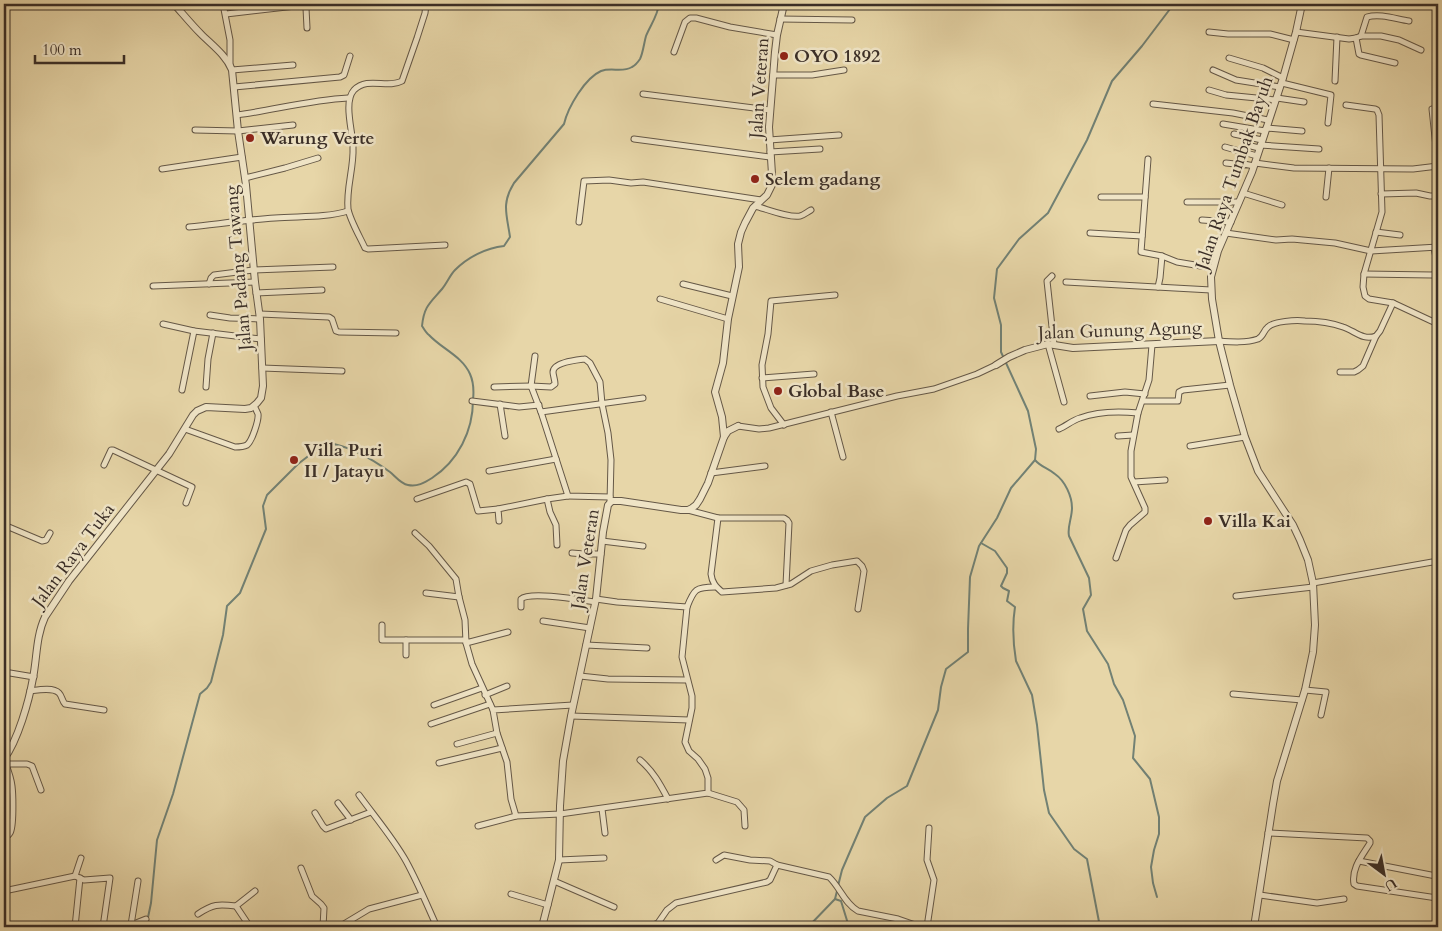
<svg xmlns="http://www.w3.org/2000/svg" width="1442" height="931" font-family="Cardo,serif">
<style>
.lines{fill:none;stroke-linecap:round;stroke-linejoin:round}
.stream{stroke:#728174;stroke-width:2}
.minor-casing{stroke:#655847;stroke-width:7}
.tertiary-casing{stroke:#655847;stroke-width:8}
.minor{stroke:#efe4c6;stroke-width:5}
.tertiary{stroke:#efe4c6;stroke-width:6}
.poi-dot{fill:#8f2418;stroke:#efe4c6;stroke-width:2}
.labels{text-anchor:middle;stroke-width:5;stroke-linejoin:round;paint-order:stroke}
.poi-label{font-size:18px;font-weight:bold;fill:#3a2e27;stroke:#efe4c6;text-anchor:start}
.street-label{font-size:18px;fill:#3a2e27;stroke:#efe4c6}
</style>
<rect width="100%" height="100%" fill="#e7d6a8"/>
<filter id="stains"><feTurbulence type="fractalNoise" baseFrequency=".004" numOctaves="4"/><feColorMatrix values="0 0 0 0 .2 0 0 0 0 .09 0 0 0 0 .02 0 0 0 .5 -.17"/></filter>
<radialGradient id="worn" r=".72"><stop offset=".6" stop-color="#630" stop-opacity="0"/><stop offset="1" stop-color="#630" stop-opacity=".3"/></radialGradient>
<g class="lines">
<!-- stream -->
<g class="stream">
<path d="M1035 460C1041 467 1048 468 1055 474 1065 481 1072 496 1072 508 1072 518 1067 527 1069 536L1089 578 1091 595 1083 609 1087 631 1108 664 1114 684 1123 700 1135 736 1133 758 1150 779 1159 817V834L1154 850 1151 867 1153 883 1157 897"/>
<path d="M981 543 995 551 1007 568V573L1001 586 1003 588 1009 591 1007 601 1015 607C1012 626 1013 643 1016 661L1032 695 1037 725 1044 790 1049 813 1074 849 1087 859 1100 927"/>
<path d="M838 886 842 870 865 817 887 798 907 786 938 710 941 687 946 669 968 652V629L970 577 979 546 997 518 1011 488 1035 460 1036 449 1028 411 1001 352V325L994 298 997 269 1019 239 1048 213 1087 140 1112 81 1142 46 1170 9 1173 4"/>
<path d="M835 899 841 901 849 927"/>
<path d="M146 927 151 903 157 840 173 794 200 694 207 688 211 682 223 635 227 606 240 593 266 529 263 506 267 495 298 464 320 447 328 443C350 446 372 459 390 472 395 476 401 484 408 485 417 487 424 483 432 478 458 461 473 431 473 400 474 391 474 383 470 374 462 356 442 349 429 335 426 333 424 329 422 326 424 306 430 303 442 289 447 283 450 275 455 270 468 257 486 248 504 246L510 237C507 215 501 204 514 183L564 124C568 107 585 78 601 71 612 67 622 73 632 67 634 66 638 62 640 59 643 53 644 43 646 36 650 26 658 15 659 4"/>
<path d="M808 927 835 899 837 891"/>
</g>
<!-- minor casing -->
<g class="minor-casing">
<g id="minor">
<path d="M223 4 230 40V64"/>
<path d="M426 4 425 13 417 38 402 81C387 89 368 76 354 90 343 102 353 132 353 147 354 168 346 188 348 209 350 220 360 237 365 248L368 249 445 245"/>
<path d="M226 14 304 5 306 8 307 28"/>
<path d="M780 19 852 20"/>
<path d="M1209 32 1228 34H1270L1294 40"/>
<path d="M1296 32 1349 39 1356 38 1361 36 1367 17C1380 13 1396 19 1409 21"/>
<path d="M1361 36H1381L1399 40 1421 50"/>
<path d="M1356 38 1359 54 1361 55 1395 63"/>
<path d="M674 52 685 22 690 18H696L730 27 777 35"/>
<path d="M1229 58 1263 68 1283 78"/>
<path d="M232 70 293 65"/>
<path d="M1213 70 1236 80 1280 87"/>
<path d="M773 75H812L844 70"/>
<path d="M1335 81 1337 37"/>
<path d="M1282 83 1331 95 1328 123"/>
<path d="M234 87 340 77 344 75 350 56"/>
<path d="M1209 90 1226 95 1276 100"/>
<path d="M643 94 770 110"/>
<path d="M1277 98 1304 102"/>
<path d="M1153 104 1233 113 1268 120"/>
<path d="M1346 105 1375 109 1377 110 1379 115 1382 212 1364 274 1363 287 1365 296 1369 299 1393 303 1438 324"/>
<path d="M1432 109 1438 166"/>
<path d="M237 115C274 110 310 100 348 98"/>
<path d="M1223 124 1265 131"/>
<path d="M1266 128 1302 131"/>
<path d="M195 130 238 131 293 125"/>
<path d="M1234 134 1262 140"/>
<path d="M634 139 770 157"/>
<path d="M769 140 839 135"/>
<path d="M1260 145 1319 149"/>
<path d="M1251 146 1259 148"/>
<path d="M1225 147 1257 156"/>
<path d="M770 152 820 149"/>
<path d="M1148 159 1141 252 1162 256 1177 262 1213 268"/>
<path d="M1226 163 1244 165V164L1254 166"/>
<path d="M1255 163 1294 168 1413 169 1438 166"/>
<path d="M162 169 242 157"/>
<path d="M245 178 285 168 318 158"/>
<path d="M1243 193 1282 205"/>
<path d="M1381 194 1416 193 1430 196H1438"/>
<path d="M1101 197H1145"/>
<path d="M1326 197 1329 168"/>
<path d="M1187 202H1239"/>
<path d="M755 206C767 209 788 218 800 216 804 215 807 212 811 210"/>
<path d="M1202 220 1231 222"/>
<path d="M579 222 584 181 609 180 631 183 643 182 761 200"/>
<path d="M189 227C218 224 246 220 275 218 299 216 325 218 348 211"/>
<path d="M1376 232 1400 235"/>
<path d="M1090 233 1142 236"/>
<path d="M1226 233 1276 240 1292 239 1335 243 1371 251 1438 247"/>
<path d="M1434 248 1438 267"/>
<path d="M1364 274 1432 275 1436 274 1438 271"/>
<path d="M1052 276 1047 281 1054 345"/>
<path d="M1066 282 1211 290"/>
<path d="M209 284 211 278 214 275 253 270 333 267"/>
<path d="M683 284 732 296"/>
<path d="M153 286 255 282"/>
<path d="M1158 287 1160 278 1162 256"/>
<path d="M256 293 322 290"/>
<path d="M660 299 728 319"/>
<path d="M260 314 329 317 332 319 336 331 339 332 396 333"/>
<path d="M210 315 230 318 260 319"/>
<path d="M163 324 194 331 261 339"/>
<path d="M1219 341C1232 342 1246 343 1258 339 1264 336 1263 331 1268 327 1274 321 1296 320 1305 321 1318 321 1332 323 1343 327 1355 331 1363 341 1376 336"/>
<path d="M1048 344 1064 402"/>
<path d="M535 356 531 386 541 412 568 496 610 497"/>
<path d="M262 368 342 371"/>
<path d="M1340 372H1354L1358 370 1363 366 1376 336 1380 331 1393 303"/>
<path d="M762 378 814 374"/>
<path d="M206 387 208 359 213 333"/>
<path d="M494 387 531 386 551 387 555 384C555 380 553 375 553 372 553 362 578 360 585 359L590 363 600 382 602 404 608 433 611 460 610 502"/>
<path d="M182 390 194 331"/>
<path d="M1090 396 1125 392 1145 394"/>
<path d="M472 401 519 407 539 405"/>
<path d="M1143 401H1178L1179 392 1183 390 1230 385"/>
<path d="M500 404 505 436"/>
<path d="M541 412 643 398"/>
<path d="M831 412 843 457"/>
<path d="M784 425 771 408 763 387 762 365 768 334 771 301 835 295"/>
<path d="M738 426 759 429 769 428 897 396 934 389 977 374 996 365"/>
<path d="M185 429 235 447C239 447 243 447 247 445 252 441 259 420 258 414 257 412 255 407 254 406"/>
<path d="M1059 429C1066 426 1073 420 1080 418 1099 411 1119 411 1138 413"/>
<path d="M1118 436 1133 435"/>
<path d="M1190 446 1245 437"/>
<path d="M104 465 111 450H113L192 487 186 503"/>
<path d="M489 471 556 459"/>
<path d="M711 473 765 466"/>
<path d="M1134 482 1165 480"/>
<path d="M417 499 466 482 470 484 478 511 498 509"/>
<path d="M688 510 718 518H784L787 520 789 523 786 585"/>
<path d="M718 518 711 574C712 582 715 586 722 592L776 588 791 584 811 571 832 565 857 561 862 566 864 571 858 609"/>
<path d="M499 521 498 509 547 499"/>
<path d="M4 525 42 541 46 540 50 533"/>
<path d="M415 533 429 546 456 579 459 597 465 620 466 643 472 664 493 710"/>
<path d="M602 541 643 546"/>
<path d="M557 545 556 525 550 512 547 499 568 496"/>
<path d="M572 553 584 554H601"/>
<path d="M1116 558 1126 530 1130 525 1145 512V508L1131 477V451L1138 413 1149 380 1152 345"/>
<path d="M1313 583 1438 561"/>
<path d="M426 593 459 597"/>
<path d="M1236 596 1313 587"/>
<path d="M521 607V599C530 591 581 600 595 602"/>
<path d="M687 607C694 589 696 587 715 587"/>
<path d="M543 621 590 628"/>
<path d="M382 625V640H406"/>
<path d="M466 643 508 632"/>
<path d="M586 645 647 648"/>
<path d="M406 655V640H466"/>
<path d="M4 672 34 677"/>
<path d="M580 676 608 679 687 680"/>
<path d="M1305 690 1326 692 1321 715"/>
<path d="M30 691C38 690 53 687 59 693 62 696 62 701 65 704L104 710"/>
<path d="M1233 694 1302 700"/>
<path d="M485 695 507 686"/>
<path d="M434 705 482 688"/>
<path d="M571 716 689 720"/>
<path d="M431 724 490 704"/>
<path d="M457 744 497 733"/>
<path d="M4 759C7 767 11 777 12 786 13 794 14 827 10 833 9 835 6 837 4 838"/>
<path d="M640 760C653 771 660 784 668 799"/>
<path d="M439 763 502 748"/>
<path d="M6 764H27L32 766 41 790"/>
<path d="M708 793 737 802 744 810 745 826"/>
<path d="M359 795C375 817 393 838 406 861 418 883 427 905 437 927"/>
<path d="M338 803 351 820"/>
<path d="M602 809 605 833"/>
<path d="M315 813 323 826 326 829 371 812"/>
<path d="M516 816 511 799 507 762 497 733 493 710 573 705"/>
<path d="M478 826 516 816 560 814 708 793V778L705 769 698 759 689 751 685 742 692 708V696L682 657 687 607 617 602 596 599"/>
<path d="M1268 833 1367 838 1370 841V843C1363 855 1351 868 1354 884L1357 886 1437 898"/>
<path d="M559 860 604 858"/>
<path d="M716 860 724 855 750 860 770 861 777 865"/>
<path d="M1359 861 1436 876"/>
<path d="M301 868 312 896 321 904 324 908 323 927"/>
<path d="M75 876 81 858"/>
<path d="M554 881 614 907"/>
<path d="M4 891 75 876 84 880 110 878 103 927"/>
<path d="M511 894 548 905"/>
<path d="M1260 895 1317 903 1344 899"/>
<path d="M198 914C213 904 218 904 236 906"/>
<path d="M131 925 138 881"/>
<path d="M290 925V927"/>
<path d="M75 927 80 878"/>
<path d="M118 927 131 925 146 919"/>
<path d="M250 927 236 906 255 891"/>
<path d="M339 927 369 909 422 895"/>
<path d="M649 927 658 923 667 910 676 903 767 882 770 880 777 865 829 877C840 887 844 903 858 911L898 919 921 927"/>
<path d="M927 927 934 880 927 860 929 828"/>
</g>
</g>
<!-- tertiary casing -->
<g class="tertiary-casing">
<g id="tertiary">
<path d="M996 365 1009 357 1025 350 1048 344 1073 348 1219 341"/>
<path d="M724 437 728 431 738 426"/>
<path d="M4 759C18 740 29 701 33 678 37 658 36 636 45 617L69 581 169 454 193 415 197 411 206 407 245 409 251 408 257 403 261 398 263 386 260 319 255 282 246 185 238 131 232 70C226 55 212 45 201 34 191 24 183 14 174 4"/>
<path d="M542 927 559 860 560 806 563 761 571 716 596 599 603 532 608 505 612 501H621L681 510H688L692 508 696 505 700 499 708 483 724 437 722 417 715 392 723 363 728 319 739 267 738 244 741 232 745 223 753 208 767 195 772 185V174L769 127 775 52 777 35 784 4"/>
<path d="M1254 927 1273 804 1277 781 1305 690 1313 652 1315 625 1313 583 1308 560 1300 540 1293 525 1258 471 1245 437 1230 385 1219 341 1212 299 1211 277 1218 251 1252 172 1283 78 1296 32 1302 4"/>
</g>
</g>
<!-- minor -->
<use href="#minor" class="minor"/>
<!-- tertiary -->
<use href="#tertiary" class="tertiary"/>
</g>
<!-- markers -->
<g class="poi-dot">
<circle cx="784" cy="56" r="5"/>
<circle cx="250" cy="138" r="5"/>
<circle cx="755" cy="179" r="5"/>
<circle cx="778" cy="391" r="5"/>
<circle cx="294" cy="460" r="5"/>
<circle cx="1208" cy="521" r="5"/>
</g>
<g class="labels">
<!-- poi labels -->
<g class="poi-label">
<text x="794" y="62">OYO 1892</text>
<text x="260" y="144">Warung Verte</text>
<text x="765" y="185">Selem gadang</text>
<text x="788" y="397">Global Base</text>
<text x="304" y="456">Villa Puri<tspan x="304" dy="21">II / Jatayu</tspan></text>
<text x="1218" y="527">Villa Kai</text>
</g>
<!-- street labels -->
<g class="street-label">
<text transform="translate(759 88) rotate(-86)" y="6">Jalan Veteran</text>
<text transform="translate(1234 173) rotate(-71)" y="6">Jalan Raya Tumbak Bayuh</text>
<text transform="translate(238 268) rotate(-95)" y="6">Jalan Padang Tawang</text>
<text transform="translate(1120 330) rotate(-2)" y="6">Jalan Gunung Agung</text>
<text transform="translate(73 555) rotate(-53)" y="6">Jalan Raya Tuka</text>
<text transform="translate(585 559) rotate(-81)" y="6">Jalan Veteran</text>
</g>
</g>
<!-- margin -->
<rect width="1442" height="931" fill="none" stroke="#e7d6a8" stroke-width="20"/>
<rect x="5" y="5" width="1432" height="921" fill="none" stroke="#3a2e27" stroke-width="2.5"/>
<rect x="10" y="10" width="1422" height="911" fill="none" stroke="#3a2e27"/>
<!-- north arrow -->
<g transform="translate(1384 874) rotate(148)" stroke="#efe4c6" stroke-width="4" paint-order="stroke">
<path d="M0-4L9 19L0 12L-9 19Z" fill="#3a2e27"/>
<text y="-8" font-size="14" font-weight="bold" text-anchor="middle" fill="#3a2e27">U</text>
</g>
<!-- scale -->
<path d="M35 55v8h89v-8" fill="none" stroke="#3a2e27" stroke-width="2.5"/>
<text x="42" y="55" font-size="15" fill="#3a2e27" stroke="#efe4c6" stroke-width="4" paint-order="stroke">100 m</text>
<rect width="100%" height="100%" filter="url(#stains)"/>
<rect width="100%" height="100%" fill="url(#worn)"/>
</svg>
